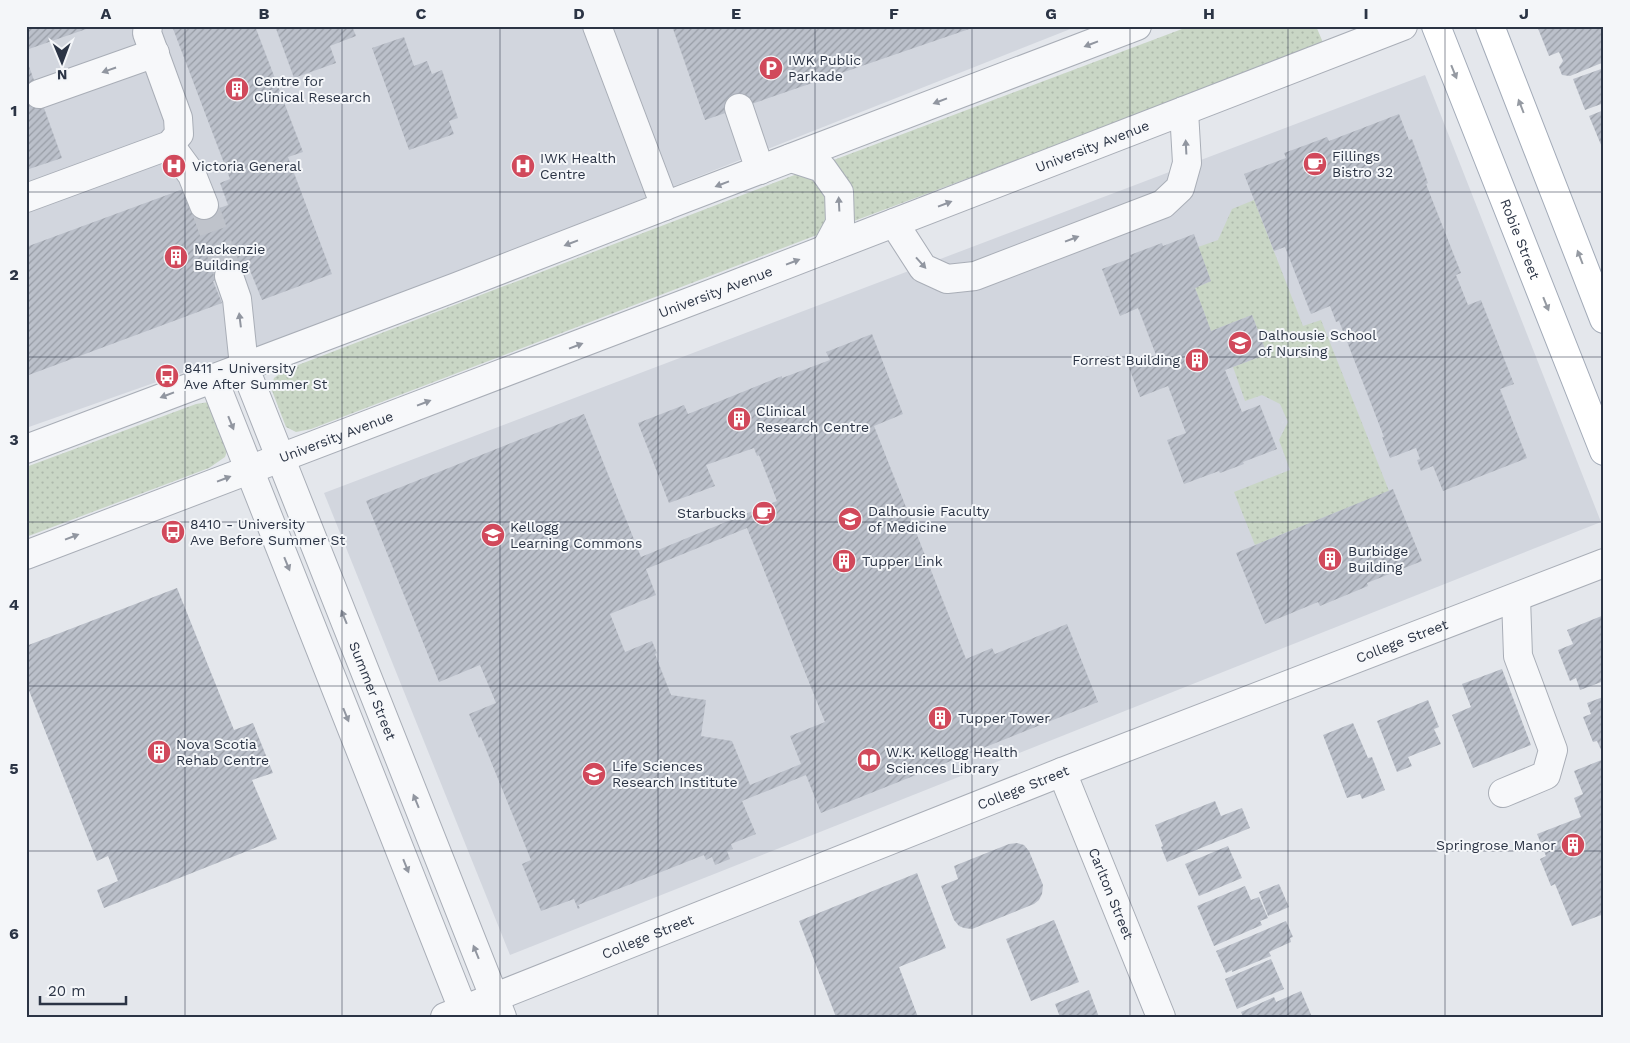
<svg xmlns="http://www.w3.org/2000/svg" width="1630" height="1043" font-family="'Work Sans',sans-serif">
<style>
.built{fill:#d2d6de}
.grass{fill:url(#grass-dots)}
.building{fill:url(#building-hatch);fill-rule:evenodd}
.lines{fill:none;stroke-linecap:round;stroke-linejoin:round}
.minor-tunnel{stroke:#bfc3cb;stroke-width:28;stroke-dasharray:28 14;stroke-linecap:butt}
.minor-casing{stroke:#a9aeb7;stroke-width:30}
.major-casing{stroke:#a3abb8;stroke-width:30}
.minor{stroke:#f7f8fa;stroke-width:28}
.major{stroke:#fff;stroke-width:28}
.oneway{fill:#9196a0}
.oneway2{fill:#959aa2}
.grid{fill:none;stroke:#2b3445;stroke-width:1;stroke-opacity:0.55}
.labels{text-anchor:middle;stroke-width:4;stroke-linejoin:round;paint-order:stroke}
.poi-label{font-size:14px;fill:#2b3445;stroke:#f4f6f9;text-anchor:start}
.street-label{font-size:14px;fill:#2b3445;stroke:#f4f6f9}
.neatline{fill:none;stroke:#2b3445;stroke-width:2}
.grid-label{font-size:16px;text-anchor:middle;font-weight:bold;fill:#2b3445}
</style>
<defs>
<pattern id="grass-dots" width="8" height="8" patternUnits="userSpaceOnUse" patternTransform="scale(1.25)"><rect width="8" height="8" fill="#c9d6c5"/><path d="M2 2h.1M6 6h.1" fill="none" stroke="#adb8ab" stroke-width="1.8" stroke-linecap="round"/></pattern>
<pattern id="building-hatch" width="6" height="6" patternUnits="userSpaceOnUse" patternTransform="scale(1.25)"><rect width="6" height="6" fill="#bbc0ca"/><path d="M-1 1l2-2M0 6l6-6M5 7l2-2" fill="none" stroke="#989da6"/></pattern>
</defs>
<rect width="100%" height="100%" fill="#e4e7ec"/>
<!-- built -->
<g class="built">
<path d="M26 26H1078L372 306 26 428Z"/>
<path d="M1425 75 1601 522 510 955 324 493Z"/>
</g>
<!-- grass -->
<g class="grass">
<path d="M1190 26H1316L1324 45 854 221C853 190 848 185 831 161Z"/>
<path d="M797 174 819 182 831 210 822 233 311 429 296 432 286 427 271 388 274 378 285 370Z"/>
<path d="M1254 200 1303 326 1321 320 1389 491 1255 545 1234 492 1290 470 1279 440 1288 422 1280 404 1262 395 1245 401 1233 367 1267 354 1252 315 1211 331 1195 288 1211 281 1198 247 1218 240 1232 209Z"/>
<path d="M209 402 229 445 225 457 209 468 26 537V467L196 404Z"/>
</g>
<!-- building -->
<g class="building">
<path d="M26 26H92V27L26 50Z"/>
<path d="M172 26H255L303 152 288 157 332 274 262 300 249 268 213 281 222 303 26 376V247L186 188 214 210 228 205 220 183 230 179Z"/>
<path d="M275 26H352L356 36 330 46 336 63 294 78Z"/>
<path d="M672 26H975V27L705 120Z"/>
<path d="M1537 26H1604V62L1570 76 1562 75 1559 67 1563 61 1559 52 1549 56Z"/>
<path d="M404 37 414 66 427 61 432 74 442 70 458 118 449 121 454 134 409 150 372 48Z"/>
<path d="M26 58 62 158 26 170Z"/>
<path d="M1604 68V103L1585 110 1573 79Z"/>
<path d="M1604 110V152L1589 116Z"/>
<path d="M1399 114 1409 140 1412 139 1428 183 1426 184 1461 273 1456 275 1468 305 1481 300 1514 384 1500 389 1527 458 1443 491 1433 466 1421 471 1417 460 1420 459 1416 448 1390 458 1382 437H1384L1339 321 1336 322 1330 306 1311 314 1285 247 1274 251 1244 174 1286 158 1284 153 1306 145 1327 137 1329 141Z"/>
<path d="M1194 234 1211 281 1195 288 1211 331 1252 315 1267 354 1225 370 1242 412 1260 405 1277 449 1243 462 1244 464 1220 473 1219 471 1184 484 1167 440 1186 433 1168 386 1140 397 1128 365 1156 355 1138 308 1120 316 1102 269 1131 258 1130 255 1162 243 1163 246Z"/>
<path d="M872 334 903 414 874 426 966 659 992 648 995 654 1067 624 1098 702 821 813 806 775 742 801 756 834 731 844 733 849 727 851 730 859 715 865 712 857 706 860 704 855 578 905 580 908 578 909 574 899 541 911 522 864 531 860 481 737 479 738 469 714 496 703 480 665 439 682 366 501 584 414 641 557 777 501 759 455 757 456 754 448 706 465 715 486 669 503 638 423 684 405 688 414 782 376V378L830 360 826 352ZM747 528 825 722 790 736 801 764 750 785 732 741 701 736 706 700 671 695 655 654 657 653 652 641 625 652 610 614 656 595 646 569Z"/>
<path d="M1393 489 1422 561 1367 583 1368 586 1320 606 1318 602 1265 624 1236 553Z"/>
<path d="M177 588 234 730 253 723 273 773 252 780 277 839 104 908 97 890 118 881 108 856 97 861 26 683V646Z"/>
<path d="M1604 615V681L1580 690 1576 678 1570 681 1558 650 1573 644 1567 630Z"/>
<path d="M1502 669 1531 745 1473 768 1452 715 1471 707 1462 684Z"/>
<path d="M1603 697 1604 751 1602 752 1597 741 1593 742 1583 717 1591 714 1587 703Z"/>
<path d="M1428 700 1439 727 1434 729 1441 744 1408 757 1412 766 1397 772 1377 721Z"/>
<path d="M1353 723 1368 758 1372 757 1385 790 1362 799 1360 794 1347 798 1323 735Z"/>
<path d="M1604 759V914L1572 926 1555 884 1551 886 1540 859 1546 856 1537 834 1581 817 1574 798 1583 794 1574 771Z"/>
<path d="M1215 801 1221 816 1242 808 1250 828 1167 862 1161 847 1163 846 1155 825Z"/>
<path d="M1017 843 1024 845 1029 851 1043 885 1042 894 1039 900 1034 904 972 929 964 928 959 926 954 920 941 886 958 879 954 866 1009 844Z"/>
<path d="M1228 846 1242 878 1199 896 1185 864Z"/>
<path d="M917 873 946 948 899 967 918 1017H836L799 921Z"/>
<path d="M1279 884 1289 907 1268 916 1259 892Z"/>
<path d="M1245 886 1251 900 1259 897 1268 918 1260 921 1262 925 1214 946 1197 906Z"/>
<path d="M1054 920 1079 982 1031 1001 1006 939Z"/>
<path d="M1286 921 1293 937 1290 938 1291 942 1269 952 1271 956 1232 972V970L1226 973 1216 951Z"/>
<path d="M1271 959 1284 989 1237 1009 1225 979Z"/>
<path d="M1089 990 1099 1017H1060L1055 1004Z"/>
<path d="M1301 991 1312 1017H1243L1241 1012 1274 997 1276 1002Z"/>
</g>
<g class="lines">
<!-- minor-tunnel -->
<path class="minor-tunnel" d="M204 205 229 276"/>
<!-- minor casing -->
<g class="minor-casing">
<g id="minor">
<path d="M597 26 665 206"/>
<path d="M39 94 155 53"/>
<path d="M739 108 760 170"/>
<path d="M170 145 192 175 204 205"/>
<path d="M791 158 822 168 839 192 840 223 826 249"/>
<path d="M26 198 170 145 179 134 178 118 147 33 148 26"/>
<path d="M894 223 923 268 947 279 975 276 1163 204 1180 188 1187 163 1184 111"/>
<path id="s1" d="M229 276 237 299 244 366 502 1017"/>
<path d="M213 378 466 1017"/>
<path d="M26 449 456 287 683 199 1137 26"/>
<path id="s2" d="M26 555 718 291 1403 26"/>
<path id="s3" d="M1062 772 1161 1017"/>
<path d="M1503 793 1546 775 1553 750 1518 656 1516 598"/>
<path id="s4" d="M445 1017 1062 772 1604 563"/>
</g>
</g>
<!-- major casing -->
<g class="major-casing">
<g id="major">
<path id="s5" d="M1436 26 1604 451"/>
<path d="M1490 26 1604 319"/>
</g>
</g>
<!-- minor -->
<use href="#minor" class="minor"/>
<!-- major -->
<use href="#major" class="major"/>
</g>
<!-- one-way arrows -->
<defs><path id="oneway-solid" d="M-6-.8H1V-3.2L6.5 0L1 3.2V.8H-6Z" transform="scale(1.25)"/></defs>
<g class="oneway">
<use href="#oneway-solid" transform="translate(1091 44) rotate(159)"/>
<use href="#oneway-solid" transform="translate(109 70) rotate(161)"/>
<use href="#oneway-solid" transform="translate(940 101) rotate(159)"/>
<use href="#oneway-solid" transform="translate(1186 147) rotate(-93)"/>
<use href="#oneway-solid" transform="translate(722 184) rotate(159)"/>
<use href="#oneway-solid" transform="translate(839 204) rotate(-93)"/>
<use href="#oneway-solid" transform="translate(945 204) rotate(-21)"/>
<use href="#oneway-solid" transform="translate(1072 239) rotate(-21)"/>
<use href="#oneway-solid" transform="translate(571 243) rotate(159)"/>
<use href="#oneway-solid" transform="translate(793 262) rotate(-21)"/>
<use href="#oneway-solid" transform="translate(921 263) rotate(48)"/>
<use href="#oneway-solid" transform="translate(240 320) rotate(-97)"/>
<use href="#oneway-solid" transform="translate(576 346) rotate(-21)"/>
<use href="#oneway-solid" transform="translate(167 395) rotate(159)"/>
<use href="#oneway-solid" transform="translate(424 403) rotate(-21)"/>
<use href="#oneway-solid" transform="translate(231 423) rotate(68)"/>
<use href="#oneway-solid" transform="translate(224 479) rotate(-21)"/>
<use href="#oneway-solid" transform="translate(72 537) rotate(-21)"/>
<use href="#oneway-solid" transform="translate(287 564) rotate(68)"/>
<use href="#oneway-solid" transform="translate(344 617) rotate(-112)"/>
<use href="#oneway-solid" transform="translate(346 715) rotate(68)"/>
<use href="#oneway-solid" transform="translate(416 801) rotate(-112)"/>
<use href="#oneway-solid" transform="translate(406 866) rotate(68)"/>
<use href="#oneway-solid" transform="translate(476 952) rotate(-112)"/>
</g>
<g class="oneway2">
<use href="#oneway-solid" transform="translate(1454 72) rotate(68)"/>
<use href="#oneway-solid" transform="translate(1521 106) rotate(-111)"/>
<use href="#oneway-solid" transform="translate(1580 257) rotate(-111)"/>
<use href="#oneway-solid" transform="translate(1546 304) rotate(68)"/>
</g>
<!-- grid -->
<path class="grid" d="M185 26V1017M342 26V1017M500 26V1017M658 26V1017M815 26V1017M972 26V1017M1130 26V1017M1288 26V1017M1445 26V1017M26 192H1604M26 357H1604M26 522H1604M26 686H1604M26 851H1604"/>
<!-- icons -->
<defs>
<g id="parking-disc" transform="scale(1.25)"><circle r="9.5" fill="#d1495b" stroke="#f4f6f9"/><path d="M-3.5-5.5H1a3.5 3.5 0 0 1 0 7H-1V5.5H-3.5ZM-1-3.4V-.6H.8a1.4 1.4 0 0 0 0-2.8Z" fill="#fff"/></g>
<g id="building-disc" transform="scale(1.25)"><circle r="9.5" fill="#d1495b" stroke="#f4f6f9"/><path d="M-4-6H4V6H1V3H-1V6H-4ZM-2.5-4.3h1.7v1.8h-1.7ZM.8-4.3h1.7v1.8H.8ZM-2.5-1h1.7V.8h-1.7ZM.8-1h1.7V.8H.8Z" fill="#fff"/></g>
<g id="cafe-disc" transform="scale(1.25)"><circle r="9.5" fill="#d1495b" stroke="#f4f6f9"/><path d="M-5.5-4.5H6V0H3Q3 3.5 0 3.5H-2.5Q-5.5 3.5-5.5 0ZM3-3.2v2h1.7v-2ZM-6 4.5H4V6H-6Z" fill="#fff"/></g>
<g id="hospital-disc" transform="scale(1.25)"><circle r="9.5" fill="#d1495b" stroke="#f4f6f9"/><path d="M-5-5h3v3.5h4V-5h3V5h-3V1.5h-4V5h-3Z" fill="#fff"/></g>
<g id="university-disc" transform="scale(1.25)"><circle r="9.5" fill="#d1495b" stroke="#f4f6f9"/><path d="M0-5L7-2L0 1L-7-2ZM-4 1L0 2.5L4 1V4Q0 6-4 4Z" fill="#fff"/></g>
<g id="bus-disc" transform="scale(1.25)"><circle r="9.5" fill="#d1495b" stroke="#f4f6f9"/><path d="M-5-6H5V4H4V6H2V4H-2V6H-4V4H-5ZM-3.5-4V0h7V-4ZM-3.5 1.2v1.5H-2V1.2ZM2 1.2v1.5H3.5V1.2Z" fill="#fff"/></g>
<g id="library-disc" transform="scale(1.25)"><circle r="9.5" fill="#d1495b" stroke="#f4f6f9"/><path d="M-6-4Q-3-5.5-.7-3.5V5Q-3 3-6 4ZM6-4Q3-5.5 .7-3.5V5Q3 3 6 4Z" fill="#fff"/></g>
</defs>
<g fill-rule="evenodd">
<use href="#parking-disc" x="771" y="68"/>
<use href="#building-disc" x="237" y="89"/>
<use href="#cafe-disc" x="1315" y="164"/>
<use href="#hospital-disc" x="174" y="166"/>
<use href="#hospital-disc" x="523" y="166"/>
<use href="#building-disc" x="176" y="257"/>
<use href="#university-disc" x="1240" y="343"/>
<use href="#building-disc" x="1197" y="360"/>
<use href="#bus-disc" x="167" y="376"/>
<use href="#building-disc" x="739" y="419"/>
<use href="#cafe-disc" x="764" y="513"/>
<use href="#university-disc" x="850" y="519"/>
<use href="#bus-disc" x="173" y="532"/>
<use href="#university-disc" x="493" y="535"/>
<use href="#building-disc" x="1330" y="559"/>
<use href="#building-disc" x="844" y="561"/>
<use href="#building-disc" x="940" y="718"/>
<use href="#building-disc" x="159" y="752"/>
<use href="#library-disc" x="869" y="760"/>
<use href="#university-disc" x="594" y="774"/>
<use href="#building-disc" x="1573" y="845"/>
</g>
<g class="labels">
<!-- poi labels -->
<g class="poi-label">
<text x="788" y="65">IWK Public<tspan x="788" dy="16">Parkade</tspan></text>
<text x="254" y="86">Centre for<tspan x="254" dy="16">Clinical Research</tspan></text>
<text x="1332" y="161">Fillings<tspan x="1332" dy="16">Bistro 32</tspan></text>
<text x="540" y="163">IWK Health<tspan x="540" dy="16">Centre</tspan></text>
<text x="192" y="171">Victoria General</text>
<text x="194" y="254">Mackenzie<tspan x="194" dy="16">Building</tspan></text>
<text x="1258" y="340">Dalhousie School<tspan x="1258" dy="16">of Nursing</tspan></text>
<text x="1180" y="365" text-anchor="end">Forrest Building</text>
<text x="184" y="373">8411 - University<tspan x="184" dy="16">Ave After Summer St</tspan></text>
<text x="756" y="416">Clinical<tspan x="756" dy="16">Research Centre</tspan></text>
<text x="868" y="516">Dalhousie Faculty<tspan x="868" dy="16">of Medicine</tspan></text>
<text x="746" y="518" text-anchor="end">Starbucks</text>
<text x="190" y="529">8410 - University<tspan x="190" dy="16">Ave Before Summer St</tspan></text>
<text x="510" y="532">Kellogg<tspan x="510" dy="16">Learning Commons</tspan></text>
<text x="1348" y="556">Burbidge<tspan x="1348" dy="16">Building</tspan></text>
<text x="862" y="566">Tupper Link</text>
<text x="958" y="723">Tupper Tower</text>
<text x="176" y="749">Nova Scotia<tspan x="176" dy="16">Rehab Centre</tspan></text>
<text x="886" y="757">W.K. Kellogg Health<tspan x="886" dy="16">Sciences Library</tspan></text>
<text x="612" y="771">Life Sciences<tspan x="612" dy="16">Research Institute</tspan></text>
<text x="1556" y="850" text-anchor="end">Springrose Manor</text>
</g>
<!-- street labels -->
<g class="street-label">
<text dy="5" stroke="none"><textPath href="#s2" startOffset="1142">University Avenue</textPath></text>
<text dy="5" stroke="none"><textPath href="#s5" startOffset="229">Robie Street</textPath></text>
<text dy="5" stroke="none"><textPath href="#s2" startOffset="738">University Avenue</textPath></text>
<text dy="5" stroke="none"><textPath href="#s2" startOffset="332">University Avenue</textPath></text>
<text dy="5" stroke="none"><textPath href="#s4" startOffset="1028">College Street</textPath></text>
<text dy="5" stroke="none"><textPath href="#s1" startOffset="441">Summer Street</textPath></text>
<text dy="5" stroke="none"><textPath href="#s4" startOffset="622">College Street</textPath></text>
<text dy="5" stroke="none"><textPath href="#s3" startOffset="131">Carlton Street</textPath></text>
<text dy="5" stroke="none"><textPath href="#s4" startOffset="218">College Street</textPath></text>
</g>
</g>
<!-- border -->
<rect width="1630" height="1043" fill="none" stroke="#f4f6f9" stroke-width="55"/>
<!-- north arrow -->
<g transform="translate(62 62) rotate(179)" stroke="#f4f6f9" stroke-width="4" paint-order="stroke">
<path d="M0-4L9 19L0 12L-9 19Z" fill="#2b3445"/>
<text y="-8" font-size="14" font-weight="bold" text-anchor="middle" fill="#2b3445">N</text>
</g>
<!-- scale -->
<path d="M40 996v8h86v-8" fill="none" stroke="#2b3445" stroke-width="2.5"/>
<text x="48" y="996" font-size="15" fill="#2b3445" stroke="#f4f6f9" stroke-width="4" paint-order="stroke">20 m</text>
<rect x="28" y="28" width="1574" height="988" class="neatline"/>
<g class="grid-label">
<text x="106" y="19">A</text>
<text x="264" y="19">B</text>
<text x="421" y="19">C</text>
<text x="579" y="19">D</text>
<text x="736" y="19">E</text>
<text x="894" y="19">F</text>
<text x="1051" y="19">G</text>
<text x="1209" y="19">H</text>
<text x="1366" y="19">I</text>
<text x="1524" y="19">J</text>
<text x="14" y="116">1</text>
<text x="14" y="280">2</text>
<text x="14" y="445">3</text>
<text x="14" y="610">4</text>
<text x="14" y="774">5</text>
<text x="14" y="939">6</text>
</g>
</svg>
